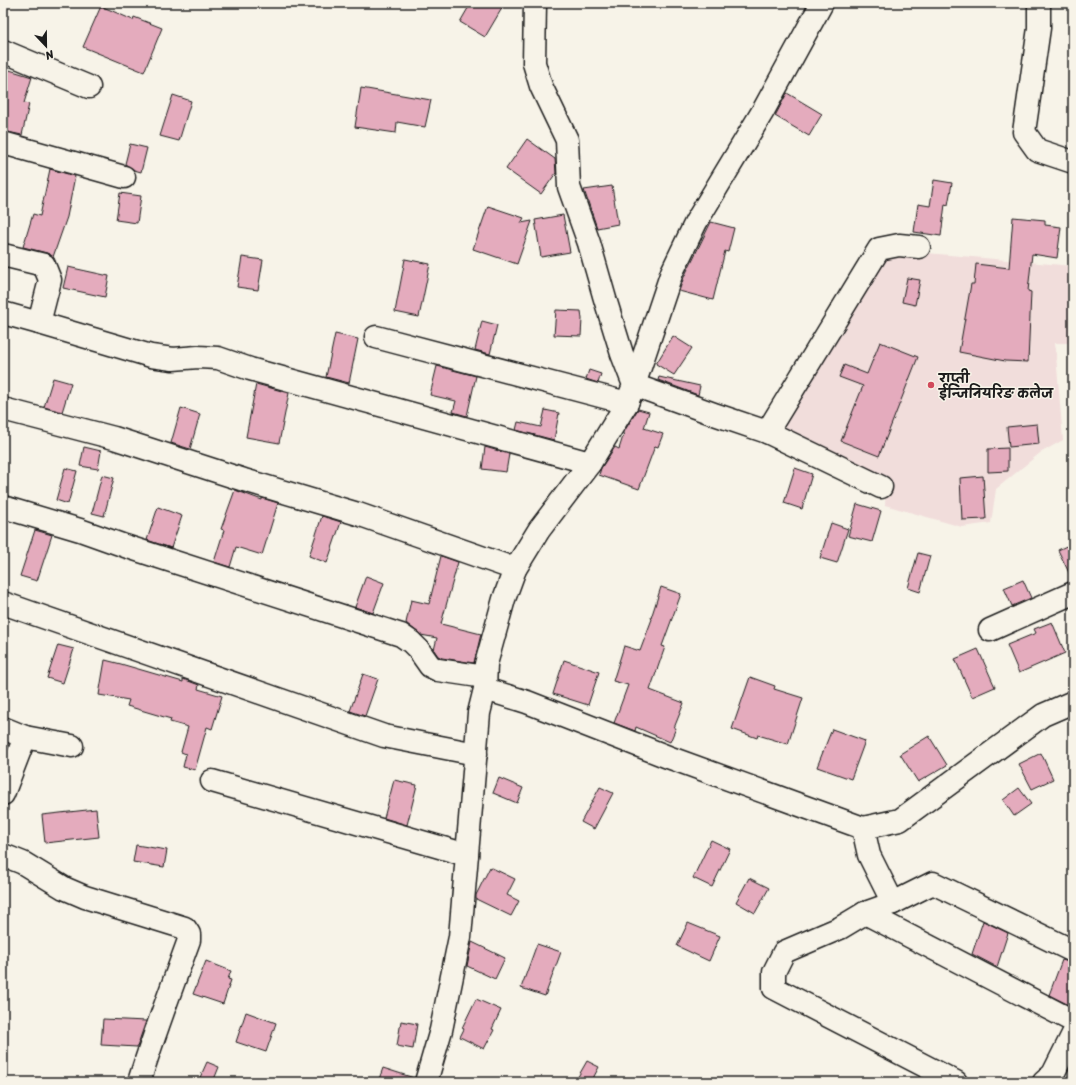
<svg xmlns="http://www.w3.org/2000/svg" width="1076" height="1085" font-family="Sriracha,'Playpen Sans Deva',sans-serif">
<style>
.built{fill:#f1dddb}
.building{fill:#e4abbd;stroke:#1c1c1c}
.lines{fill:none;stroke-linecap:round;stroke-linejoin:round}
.minor-casing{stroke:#1c1c1c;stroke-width:25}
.minor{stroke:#f7f3e8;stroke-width:22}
.poi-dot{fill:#d1495b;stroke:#f7f3e8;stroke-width:1.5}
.labels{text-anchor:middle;stroke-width:3;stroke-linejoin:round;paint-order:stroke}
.poi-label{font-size:13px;font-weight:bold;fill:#1c1c1c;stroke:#f7f3e8;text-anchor:start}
</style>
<rect width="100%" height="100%" fill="#f7f3e8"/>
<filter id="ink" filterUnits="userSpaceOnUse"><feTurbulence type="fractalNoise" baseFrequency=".025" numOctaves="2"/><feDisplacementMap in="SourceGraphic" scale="8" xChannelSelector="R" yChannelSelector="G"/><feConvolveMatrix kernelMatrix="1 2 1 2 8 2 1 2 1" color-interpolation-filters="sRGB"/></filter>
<g filter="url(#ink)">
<!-- built -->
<path class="built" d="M927 253 1073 266V343H1055L1063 440 1040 453 996 489 991 523 962 527 885 505 886 484 778 427 886 255Z"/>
<!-- building -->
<g class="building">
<path d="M471 3H505L485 37 460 22Z"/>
<path d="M101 6 133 20 134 17 162 28 144 72 83 47Z"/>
<path d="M3 68 32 77 24 103 29 104 22 135 3 131Z"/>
<path d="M361 88 431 100 425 127 397 122 396 133 355 127Z"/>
<path d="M787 93 822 114 809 136 775 116Z"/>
<path d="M173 95 191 101 179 141 160 136Z"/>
<path d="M527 139 555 159 556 173 541 194 506 169Z"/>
<path d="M130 144 147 148 141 172 134 170 125 164Z"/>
<path d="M50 169 75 176 67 217 53 257 47 253 23 247 33 214 40 216Z"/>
<path d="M934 180 952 183 948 205 945 204 941 236 914 232 918 204 930 206Z"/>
<path d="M612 186 618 224 597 228 584 190Z"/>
<path d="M120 193 141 196 137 223 116 220Z"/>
<path d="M488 206 524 218 521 223 532 221 517 264 473 249Z"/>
<path d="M563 215 570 252 541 257 535 220Z"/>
<path d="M1013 217 1045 220V225L1061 227 1057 258 1032 254 1028 291 1031 292 1028 362 1005 361 959 352 971 284H974L976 264 1009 268Z"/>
<path d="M711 222 734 228 728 252 725 251 713 300 679 291 684 277Z"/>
<path d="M242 257 263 260 258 290 237 287Z"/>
<path d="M405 259 430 264 419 317 395 312Z"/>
<path d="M68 267 109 276 105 297 63 288Z"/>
<path d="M907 278 920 280 915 305 902 302Z"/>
<path d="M556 310 581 311 582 319 581 336 554 335Z"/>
<path d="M482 321 497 325 490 354 475 350Z"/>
<path d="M335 334 358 339 349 383 326 377Z"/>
<path d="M673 336 692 348 674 375 656 364Z"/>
<path d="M880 342 918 357 879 456 841 441 863 386 839 377 844 365 867 374Z"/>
<path d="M437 366 476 376 467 416 453 412 456 401 430 395Z"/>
<path d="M589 370 601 374 598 383 586 379Z"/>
<path d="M659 377 700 386 698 395 658 380Z"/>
<path d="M53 378 71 383 62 412 44 407Z"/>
<path d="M256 384 289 393 279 443 246 437Z"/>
<path d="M181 408 200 414 190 449 171 443Z"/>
<path d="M638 409 649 412 644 428 663 434 658 447 655 446 639 489 599 475 601 468 615 447 619 449 625 430Z"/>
<path d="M545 410 559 413 554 440 516 430 518 422 541 427Z"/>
<path d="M1037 424 1039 444 1009 447 1007 427Z"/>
<path d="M84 447 101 451 98 469 80 466Z"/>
<path d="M485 447 509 454 506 472 482 469Z"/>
<path d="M1008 448V471L988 472V449Z"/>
<path d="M65 468 77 471 68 504 56 500Z"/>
<path d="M795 468 812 474 802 509 784 503Z"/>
<path d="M102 475 114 478 104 516 92 513Z"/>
<path d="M983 476 986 519 962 520 960 478Z"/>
<path d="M235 490 262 500V498L278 503 262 555 236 547 230 567 214 562 224 530 221 529Z"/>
<path d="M857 504 881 511 872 542 848 536Z"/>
<path d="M158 507 182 516 171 548 147 540Z"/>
<path d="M322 516 341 522 327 563 309 556Z"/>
<path d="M831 523 848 529 837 563 820 558Z"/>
<path d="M35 530 52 535 37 581 20 576Z"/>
<path d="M1073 543V581L1058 550Z"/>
<path d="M918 553 930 556 920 592 908 588Z"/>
<path d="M441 556 458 562 441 624 481 634 474 663 442 658 438 656 434 650 437 638 421 635 406 623 411 600 429 604Z"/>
<path d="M366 576 384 583 373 613 355 607Z"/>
<path d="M1023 580 1031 598 1012 606 1004 588Z"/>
<path d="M661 587 681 594 662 646 665 647 650 690 684 703 674 728H676L670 742 636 727 635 731 614 723 628 685 613 681 624 646 640 651 652 619 651 618Z"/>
<path d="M1052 622 1065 653 1019 673 1007 645 1036 633 1034 629Z"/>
<path d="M58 645 74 649 63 683 47 678Z"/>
<path d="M978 649 995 687 972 697 955 659Z"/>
<path d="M105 660 121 664 183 682V679L199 685 198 689 222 696 212 729 207 727 195 770 183 767 186 754 181 752 188 727 170 722 171 719 127 706 129 700 99 695Z"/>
<path d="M564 660 599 672 588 705 553 694Z"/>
<path d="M363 674 378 679 365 716 350 711Z"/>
<path d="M750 677 775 686 774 689 803 698 788 744 758 735 757 738 732 729Z"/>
<path d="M832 729 865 741 851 779 817 767Z"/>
<path d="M929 736 947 765 918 782 900 754Z"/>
<path d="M1041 753 1053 779 1032 789 1019 764Z"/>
<path d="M499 778 523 788 517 803 493 793Z"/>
<path d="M394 780 417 785 407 825 384 818Z"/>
<path d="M600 787 613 793 594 829 581 822Z"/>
<path d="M1019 788 1031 804 1014 816 1003 800Z"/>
<path d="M96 809 99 837 45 843 42 815Z"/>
<path d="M711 840 730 849 712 887 693 878Z"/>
<path d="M136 845 167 850 164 867 133 862Z"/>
<path d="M490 867 515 879 507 895 519 901 511 916 476 899V895Z"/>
<path d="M749 878 769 888 755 913 736 902Z"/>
<path d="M983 921 1008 933 997 967 972 954Z"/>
<path d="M688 923 720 936 709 961 677 946Z"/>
<path d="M472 942 505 958 495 979 467 966Z"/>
<path d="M537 944 561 952 545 996 521 988Z"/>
<path d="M1062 960 1073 963V1007L1049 995Z"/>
<path d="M206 961 231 971 228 979 231 980 223 1004 193 994Z"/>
<path d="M476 999 501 1010 492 1029 494 1030 484 1049 460 1037 464 1029 462 1028Z"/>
<path d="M246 1012 276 1023 266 1052 236 1042Z"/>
<path d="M103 1019 146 1021 137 1047 101 1045Z"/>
<path d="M401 1021 417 1024 413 1049 397 1046Z"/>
<path d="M587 1061 599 1067 591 1082H575Z"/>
<path d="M207 1062 219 1067 213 1082H198Z"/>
<path d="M383 1068 414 1078V1082H378Z"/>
</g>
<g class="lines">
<!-- minor casing -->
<g class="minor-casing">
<g id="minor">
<path d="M822 3 763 111 696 222 672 272 634 385 714 414 767 432 881 487"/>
<path d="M1039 3V28L1024 132 1037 150 1073 162"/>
<path d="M3 51 89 87"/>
<path d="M3 143 124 177"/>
<path d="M3 255 44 265 50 280 39 323"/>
<path d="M3 313 39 323 151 356 173 359 198 357 218 358 250 369 590 463"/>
<path d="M376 337 627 403"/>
<path d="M3 409 114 438 244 480 358 514 515 569"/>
<path d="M767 432 879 249 899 245 919 247"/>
<path d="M3 507 80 530 125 546 401 635 411 642 418 649 430 666 438 670 485 677"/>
<path d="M3 603 384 736 476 754"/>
<path d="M990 630 1073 593"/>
<path d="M485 689 527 702 668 757 863 828 869 855 893 903"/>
<path d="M3 728 25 737 72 746"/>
<path d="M212 781 467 855"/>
<path d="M3 794 25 737"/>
<path d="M863 828 900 820 1043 715 1073 702"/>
<path d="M3 855 23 863 64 888 85 897 185 928 189 934V940C172 987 154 1034 139 1082"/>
<path d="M865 913 1073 1021"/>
<path d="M426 1082 441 1030 460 937 479 713 485 689 486 664 504 599 515 569 539 530 590 463 627 403 634 385 622 354 605 299 589 243 569 187 567 140 541 86 534 63 535 3"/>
<path d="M956 1082 774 988V972L784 952 840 928 865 913 893 903 933 883 1073 951"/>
<path d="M1044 1082 1053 1074 1073 1034"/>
</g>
</g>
<!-- minor -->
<use href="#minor" class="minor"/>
</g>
</g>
<!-- markers -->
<circle class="poi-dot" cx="931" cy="385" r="4"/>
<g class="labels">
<!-- poi labels -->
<g class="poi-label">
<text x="939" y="383">राप्ती<tspan x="939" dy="15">ईन्जिनियरिङ कलेज</tspan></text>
</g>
</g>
<!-- margin -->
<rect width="1076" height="1085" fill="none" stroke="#f7f3e8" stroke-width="16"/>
<rect x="8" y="8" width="1060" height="1069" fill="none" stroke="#1c1c1c" stroke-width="1.5" filter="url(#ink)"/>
<!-- north arrow -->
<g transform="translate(46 46) rotate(158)" stroke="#f7f3e8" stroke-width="3" paint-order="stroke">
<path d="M0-3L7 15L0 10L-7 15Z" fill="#1c1c1c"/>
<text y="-6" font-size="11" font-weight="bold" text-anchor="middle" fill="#1c1c1c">N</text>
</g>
</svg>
